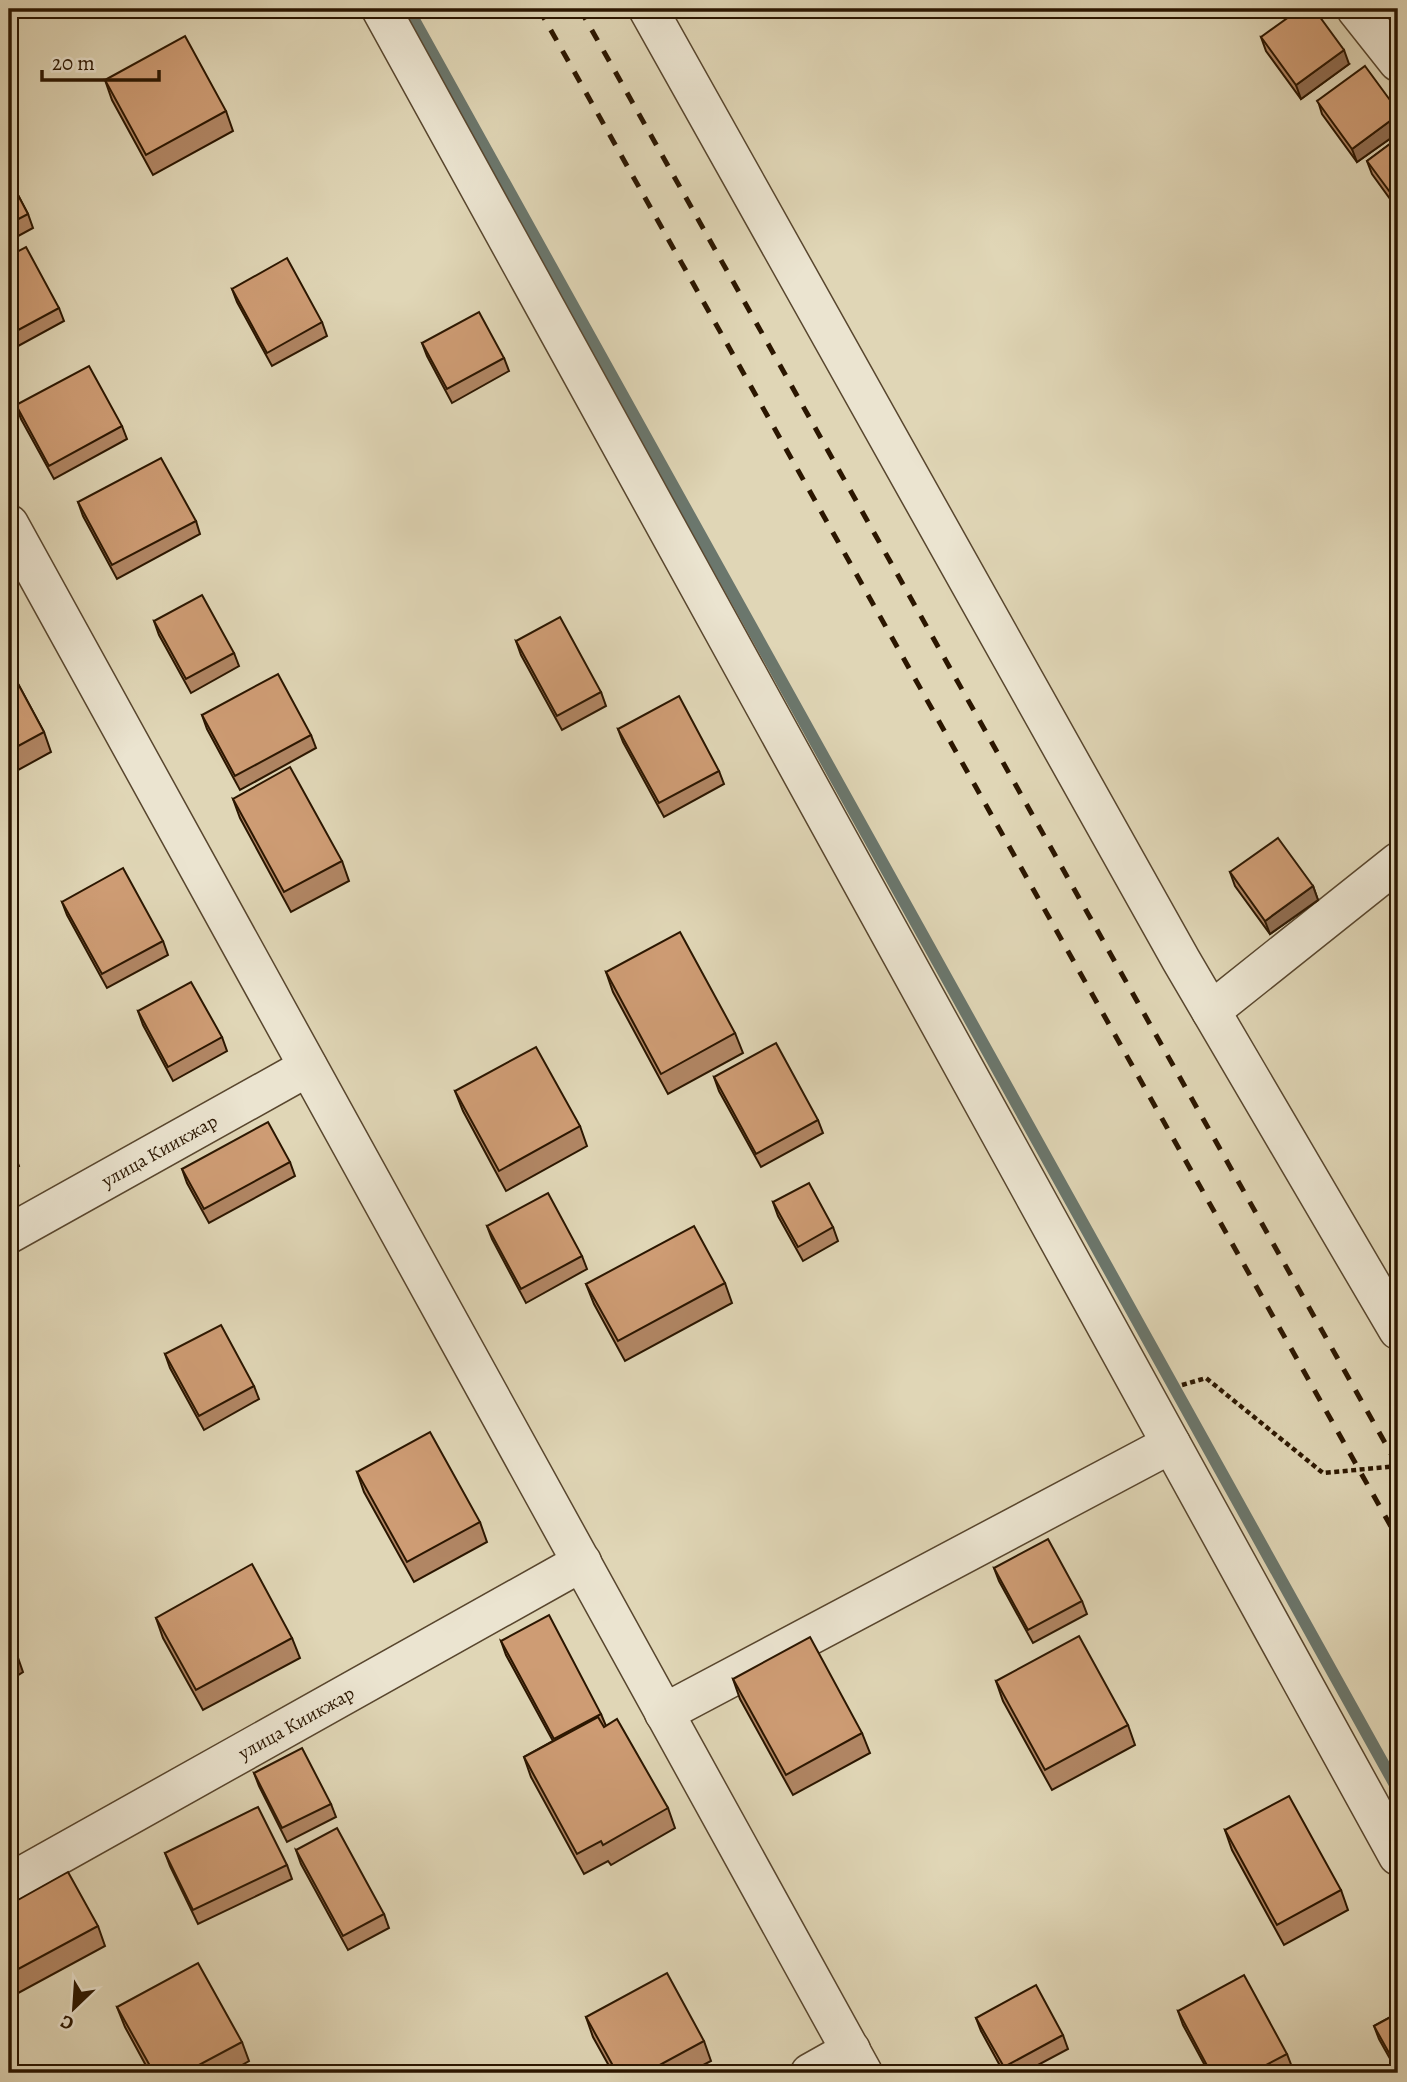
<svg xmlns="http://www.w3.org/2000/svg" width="1407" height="2082" font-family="Alegreya,serif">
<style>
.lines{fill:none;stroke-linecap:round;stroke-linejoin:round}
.stream{stroke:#6b776d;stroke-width:12}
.street-casing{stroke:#58462e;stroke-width:41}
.path{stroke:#2b1600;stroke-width:4.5;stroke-dasharray:5 3.5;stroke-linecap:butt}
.street{stroke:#ebe4d0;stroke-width:38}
.rail{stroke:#2b1600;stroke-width:5;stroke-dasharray:12 12;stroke-linecap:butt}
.wall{fill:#b18664;stroke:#2b1600;stroke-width:2}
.shaded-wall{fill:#906d51;stroke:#2b1600;stroke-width:2}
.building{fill:#ce9c74;stroke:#2b1600;stroke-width:2}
.labels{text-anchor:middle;stroke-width:5;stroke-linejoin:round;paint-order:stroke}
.street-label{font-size:19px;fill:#2b1600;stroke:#ebe4d0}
</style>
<rect width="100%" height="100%" fill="#e0d6b6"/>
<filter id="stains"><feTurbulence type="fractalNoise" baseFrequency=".00286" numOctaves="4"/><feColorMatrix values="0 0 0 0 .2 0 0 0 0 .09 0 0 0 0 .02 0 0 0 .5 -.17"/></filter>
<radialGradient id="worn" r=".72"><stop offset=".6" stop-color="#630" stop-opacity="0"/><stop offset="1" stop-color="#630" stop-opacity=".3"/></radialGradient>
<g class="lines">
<!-- stream -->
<path class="stream" d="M408 9 1398 1790"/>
<!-- street casing -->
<g class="street-casing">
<g id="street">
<path d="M381 9 1398 1856"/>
<path d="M648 9 1181 960 1398 1330"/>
<path d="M1356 9 1398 62"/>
<path d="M9 524 863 2073"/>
<path d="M1211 1011 1398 862"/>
<path id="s1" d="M9 1234 308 1067"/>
<path d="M664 1713 1171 1444"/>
<path id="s2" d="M9 1883 582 1562"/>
<path d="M810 2073 851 2050"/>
</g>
</g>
<!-- path -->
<path class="path" d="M1182 1385 1206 1378 1323 1473 1398 1466"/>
<!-- street -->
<use href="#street" class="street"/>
<!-- rail -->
<g class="rail">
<path d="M539 9 1398 1539"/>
<path d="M580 9 1398 1466"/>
</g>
</g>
<!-- wall -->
<g class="wall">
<path d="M1261 37 1349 64 1301 99 1266 51Z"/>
<path d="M105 80 226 111 233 131 153 175 112 100Z"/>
<path d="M1318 101 1398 111V133L1357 162 1322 114Z"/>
<path d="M1398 138V210L1372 174 1367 161Z"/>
<path d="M9 178 28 214 33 228 9 241Z"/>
<path d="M9 256 59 308 64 321 9 351Z"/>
<path d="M232 289 322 322 327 336 272 366 237 302Z"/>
<path d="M422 343 504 358 509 371 452 403 427 356Z"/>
<path d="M16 405 122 426 127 439 54 479 21 419Z"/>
<path d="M78 502 196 521 200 534 117 579 83 516Z"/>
<path d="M154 621 234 653 239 666 191 693 159 635Z"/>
<path d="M516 641 601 692 606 706 562 730 521 655Z"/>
<path d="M9 667 44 732 51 752 9 775Z"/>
<path d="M202 715 311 735 316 748 240 790 207 729Z"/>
<path d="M618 729 719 771 724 784 664 817 623 742Z"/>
<path d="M233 799 342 861 349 881 291 912 240 818Z"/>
<path d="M1230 872 1313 886 1318 900 1270 934 1235 886Z"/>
<path d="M62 902 163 941 168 955 107 988 67 915Z"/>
<path d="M606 972 735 1033 743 1053 668 1094 613 992Z"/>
<path d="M138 1011 222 1037 227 1051 173 1081 143 1025Z"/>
<path d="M714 1077 818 1120 823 1133 761 1167 719 1091Z"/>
<path d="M455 1091 580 1126 587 1146 506 1191 463 1111Z"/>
<path d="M9 1143 14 1153 19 1166 9 1172Z"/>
<path d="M290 1162 295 1176 209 1223 187 1183 182 1169Z"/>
<path d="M773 1202 833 1227 838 1241 803 1261 778 1216Z"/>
<path d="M487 1226 582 1256 587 1269 526 1303 492 1239Z"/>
<path d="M725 1283 732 1303 625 1361 594 1304 586 1284Z"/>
<path d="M165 1354 254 1386 259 1399 204 1430 170 1368Z"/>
<path d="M357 1472 480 1522 487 1542 414 1582 364 1492Z"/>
<path d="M994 1568 1082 1601 1087 1614 1033 1643 999 1581Z"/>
<path d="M156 1618 292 1638 300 1658 203 1710 163 1638Z"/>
<path d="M501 1641 601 1714 606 1726 668 1808 675 1828 611 1865 608 1861 584 1874 531 1777 524 1757 553 1741 506 1655Z"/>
<path d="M733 1679 862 1733 870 1753 793 1795 740 1699Z"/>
<path d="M996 1681 1128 1725 1135 1745 1052 1790 1003 1701Z"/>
<path d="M254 1773 331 1804 336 1817 287 1842 259 1786Z"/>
<path d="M1225 1830 1341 1890 1348 1910 1284 1945 1232 1850Z"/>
<path d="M296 1850 384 1914 389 1928 348 1950 301 1864Z"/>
<path d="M165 1853 287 1865 292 1879 198 1924 170 1866Z"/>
<path d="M9 1905 98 1926 105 1946 9 1998Z"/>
<path d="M117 2007 242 2042 249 2061 228 2073H150L125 2027Z"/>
<path d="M1178 2011 1287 2054 1292 2067 1281 2073H1209L1183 2025Z"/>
<path d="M1398 2013V2073L1379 2039 1374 2026Z"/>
<path d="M586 2017 704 2041 711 2061 688 2073H613L593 2037Z"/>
<path d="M976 2018 1063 2035 1068 2049 1023 2073H1004L981 2031Z"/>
</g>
<!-- shaded-wall -->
<g class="shaded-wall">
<path d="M1344 50 1349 64 1301 99 1296 85Z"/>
<path d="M1398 115V133L1357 162 1352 149Z"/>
<path d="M1313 886 1318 900 1270 934 1265 921Z"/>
<path d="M16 1652 23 1672 9 1681V1656Z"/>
</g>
<!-- building -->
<g class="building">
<path d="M1300 9H1314L1344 50 1296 85 1261 37Z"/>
<path d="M185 36 226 111 146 155 105 80Z"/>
<path d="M1365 66 1398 111V115L1352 149 1317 101Z"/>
<path d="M1398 138V203L1367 161Z"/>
<path d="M9 178 28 214 9 224Z"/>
<path d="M26 247 59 308 9 335V256Z"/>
<path d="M287 258 322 322 267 353 232 289Z"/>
<path d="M479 312 504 358 447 389 422 343Z"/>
<path d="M89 366 122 426 49 466 16 405Z"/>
<path d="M161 458 196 521 112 565 78 502Z"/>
<path d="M202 595 234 653 186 679 154 621Z"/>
<path d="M560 617 601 692 557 716 516 641Z"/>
<path d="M9 667 44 732 9 751Z"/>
<path d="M278 674 311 735 235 776 202 715Z"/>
<path d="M679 696 719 771 659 803 618 729Z"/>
<path d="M290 767 342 861 284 892 233 799Z"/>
<path d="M1278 838 1313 886 1265 921 1230 872Z"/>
<path d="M123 868 163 941 102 974 62 902Z"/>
<path d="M680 932 735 1033 661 1074 606 972Z"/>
<path d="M191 982 222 1037 168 1067 138 1011Z"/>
<path d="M776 1043 818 1120 756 1154 714 1077Z"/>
<path d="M536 1047 580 1126 499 1171 455 1091Z"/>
<path d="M268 1122 290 1162 204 1209 182 1169Z"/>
<path d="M9 1143 14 1153 9 1156Z"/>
<path d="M809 1183 833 1227 798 1247 773 1202Z"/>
<path d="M548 1193 582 1256 521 1289 487 1226Z"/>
<path d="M694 1226 725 1283 618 1341 586 1284Z"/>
<path d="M221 1325 254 1386 199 1416 165 1354Z"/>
<path d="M430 1432 480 1522 407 1562 357 1472Z"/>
<path d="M1048 1539 1082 1601 1028 1630 994 1568Z"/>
<path d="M252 1564 292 1638 196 1690 156 1618Z"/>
<path d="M549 1615 601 1714 554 1739 501 1641Z"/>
<path d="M1079 1636 1128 1725 1045 1770 996 1681Z"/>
<path d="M810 1637 862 1733 786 1775 733 1679Z"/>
<path d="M9 1641 16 1652 9 1656Z"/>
<path d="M598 1717 604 1727 617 1719 668 1808 603 1845 601 1841 577 1854 524 1757Z"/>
<path d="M302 1748 331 1804 282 1828 254 1773Z"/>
<path d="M1289 1796 1341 1890 1277 1925 1225 1830Z"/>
<path d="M258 1807 287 1865 193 1910 165 1853Z"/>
<path d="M337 1828 384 1914 343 1936 296 1850Z"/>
<path d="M68 1872 98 1926 9 1974V1905Z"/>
<path d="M198 1963 242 2042 184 2073H154L117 2007Z"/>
<path d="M667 1973 704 2041 645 2073H617L586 2017Z"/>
<path d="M1244 1975 1287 2054 1251 2073H1211L1178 2011Z"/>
<path d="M1036 1985 1063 2035 1004 2067 976 2018Z"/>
<path d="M1398 2013V2069L1374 2026Z"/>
<path d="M503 2069 505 2073H496Z"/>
</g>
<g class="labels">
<!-- street labels -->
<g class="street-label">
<text dy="7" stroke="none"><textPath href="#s1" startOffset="172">улица Киикжар</textPath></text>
<text dy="7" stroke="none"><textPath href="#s2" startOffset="329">улица Киикжар</textPath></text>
</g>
</g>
<!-- margin -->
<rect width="1407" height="2082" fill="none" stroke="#e0d6b6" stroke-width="35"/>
<rect x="10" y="10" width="1386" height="2061" fill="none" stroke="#2b1600" stroke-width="3.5"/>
<rect x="18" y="18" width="1372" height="2047" fill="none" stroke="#2b1600" stroke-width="2"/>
<!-- north arrow -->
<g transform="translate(74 2008) rotate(205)" stroke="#ebe4d0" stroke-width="5" paint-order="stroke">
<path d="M0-5L12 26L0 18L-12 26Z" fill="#2b1600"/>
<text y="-10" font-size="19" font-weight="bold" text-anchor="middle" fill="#2b1600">С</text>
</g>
<!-- scale -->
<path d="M42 70v10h117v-10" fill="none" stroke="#2b1600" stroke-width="3.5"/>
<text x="52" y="70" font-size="21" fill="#2b1600" stroke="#ebe4d0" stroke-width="5" paint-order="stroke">20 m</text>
<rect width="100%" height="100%" filter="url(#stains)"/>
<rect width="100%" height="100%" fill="url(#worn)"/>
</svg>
